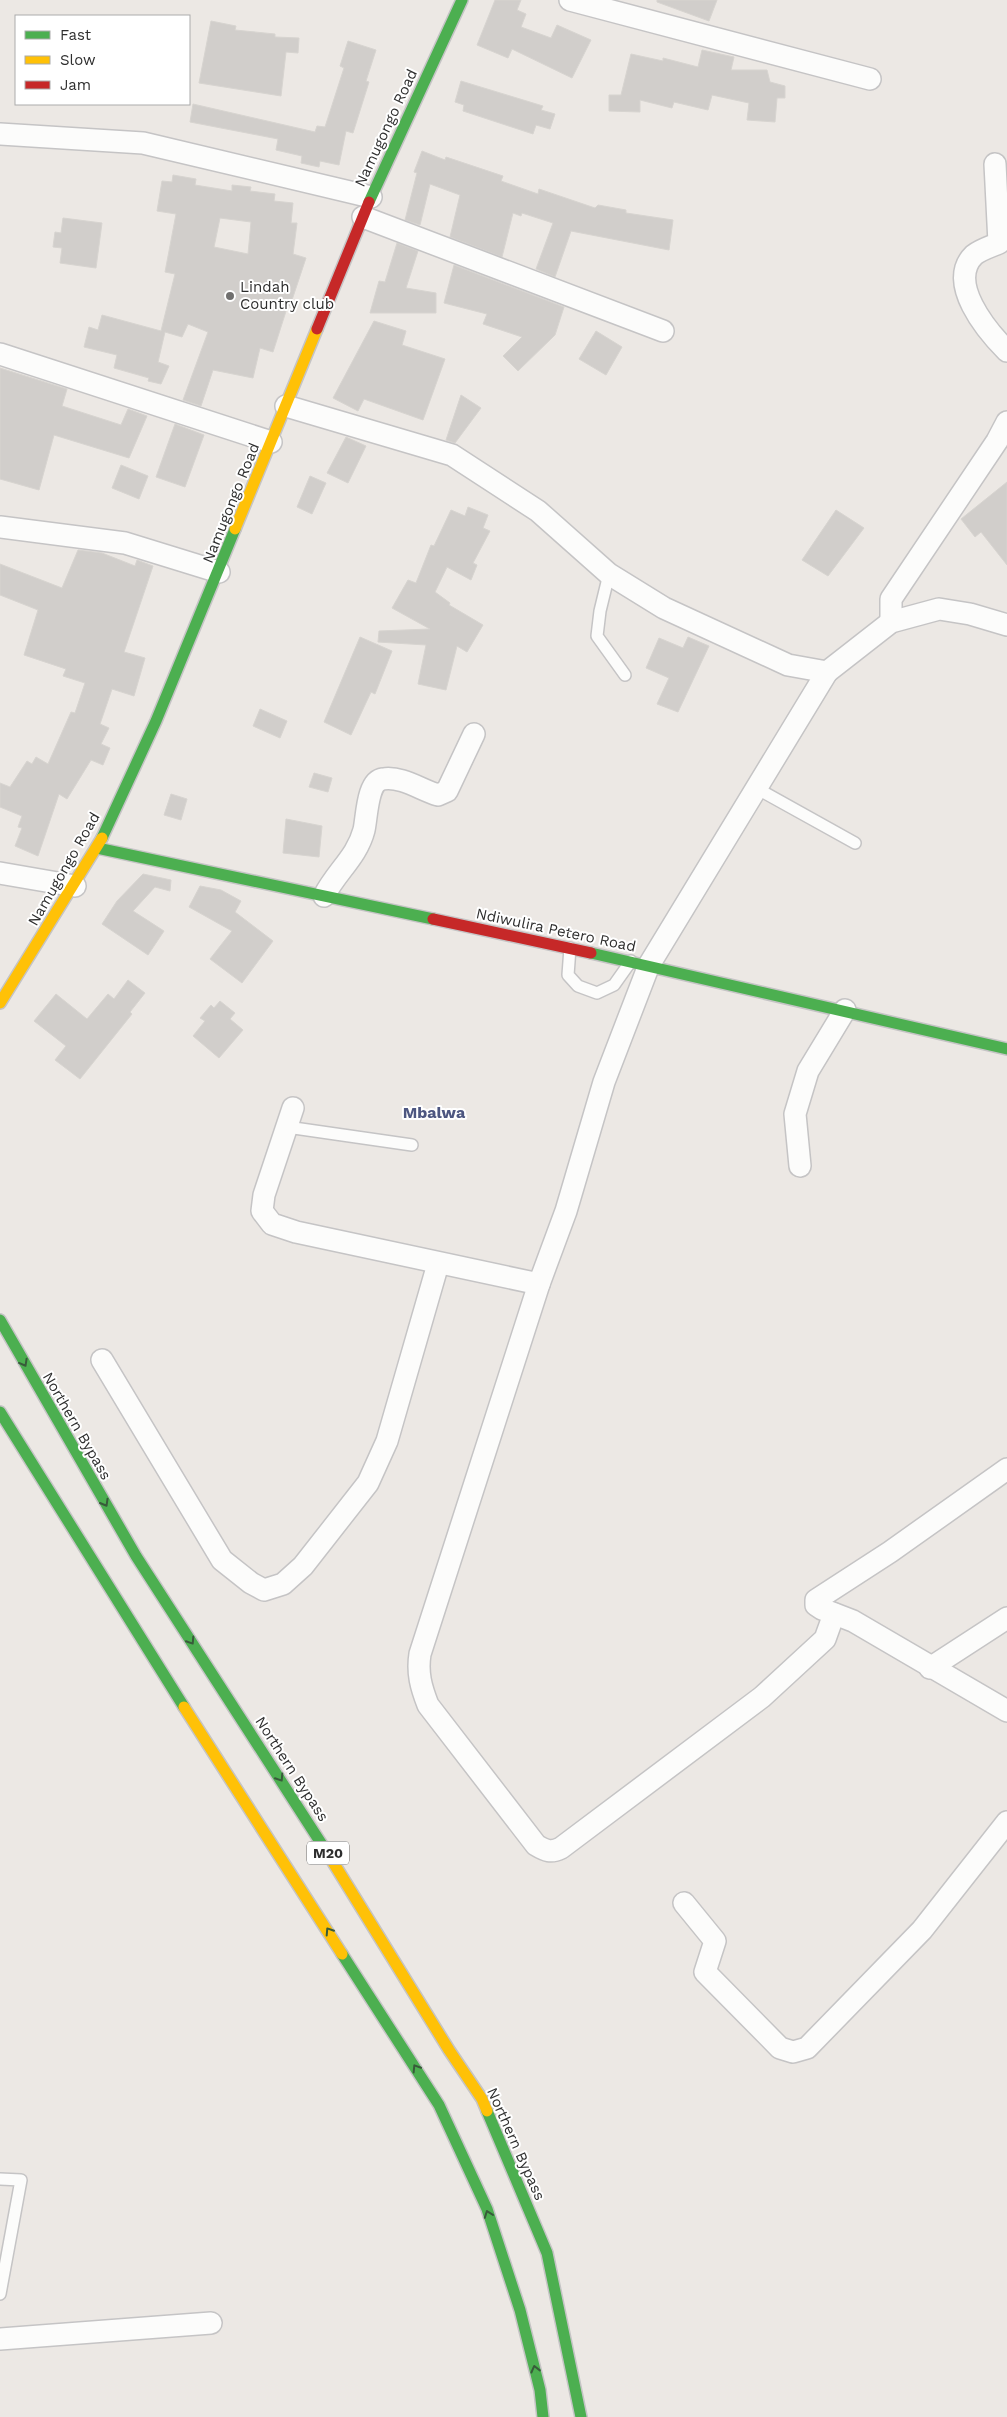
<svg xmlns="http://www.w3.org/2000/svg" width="1007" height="2417" font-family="'Work Sans',sans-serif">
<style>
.building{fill:#d1cecb;stroke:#d7d4d0;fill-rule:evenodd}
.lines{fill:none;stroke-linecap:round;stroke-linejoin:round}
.lane-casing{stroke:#c5c4c5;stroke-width:14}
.street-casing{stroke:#c5c4c5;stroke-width:24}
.fast-casing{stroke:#c5c4c5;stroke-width:14}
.slow-casing{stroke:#c5c4c5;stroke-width:14}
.jam-casing{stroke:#c5c4c5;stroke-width:14}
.lane{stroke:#fcfcfb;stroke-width:11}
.street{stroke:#fcfcfb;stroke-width:21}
.fast{stroke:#4caf50;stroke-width:11}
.slow{stroke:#ffc107;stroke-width:11}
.jam{stroke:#c62828;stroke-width:11}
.oneway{stroke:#385b3a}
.poi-dot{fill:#706f6e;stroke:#fff;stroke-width:2}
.labels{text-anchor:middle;stroke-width:4;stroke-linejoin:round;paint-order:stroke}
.shield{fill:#fff;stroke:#6d6d6d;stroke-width:1}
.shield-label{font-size:14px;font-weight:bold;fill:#2e2e2e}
.street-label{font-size:15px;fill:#2e2e2e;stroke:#fff}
.poi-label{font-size:15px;fill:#2e2e2e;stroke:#fff;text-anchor:start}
.neighbourhood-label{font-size:16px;font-weight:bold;fill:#4d5680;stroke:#fff}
</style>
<rect width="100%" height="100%" fill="#ece8e4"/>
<!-- building -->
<g class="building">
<path d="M495 0H521L517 10 526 14 521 27 551 38 557 25 591 40 572 78 512 49 508 58 477 45Z"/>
<path d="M657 0H717L709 21 657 2Z"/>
<path d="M211 21 236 26 235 30 275 34V37L299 38 298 53 286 52 281 96 199 83Z"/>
<path d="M348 41 376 50 366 81 369 82 353 133 346 131 339 165 320 161 319 167 301 163 302 156 276 150 278 139 190 122 193 104 315 132 317 126 325 127 344 68 340 66Z"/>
<path d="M702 50 734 57 731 70H767L770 82 785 86V98H777L775 122 747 120 749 103 712 95 708 110 674 102 672 108 640 100V112L609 111V95H621L631 54 663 61V58L698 67Z"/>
<path d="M461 81 543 106 541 110 555 114 550 129 536 125 533 134 463 111 464 105 455 102Z"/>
<path d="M422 151 445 160 446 157 503 176 501 181 538 194 539 189 595 208 598 205 626 210V213L673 220 669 250 571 231 555 277 536 269 553 223 522 213 521 216 513 213 502 257 450 237 460 195 430 184 420 225 405 220 417 173 414 172Z"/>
<path d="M173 175 196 179 195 185 232 191V185L251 187 250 191 275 194 274 201 293 203 291 223H297L293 254 306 258 290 306 288 305 273 352 260 348 253 378 213 370 201 406 183 400 208 332 188 324 182 337 165 332 158 362 169 366 161 384 148 381 149 378 114 368 117 355 84 347 89 327 98 330 102 315 161 331 175 274 165 272 176 214 157 211 162 181 172 182ZM220 218 251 222 248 254 214 247Z"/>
<path d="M63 218 102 223 96 268 60 263 62 248 53 247 55 232 61 233Z"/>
<path d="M397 243 418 251 406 288 436 293V313H370L379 281 385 282Z"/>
<path d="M454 265 564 307 555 335 518 371 503 356 522 337 483 324 487 314 444 303Z"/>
<path d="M374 321 406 331 402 345 445 359 423 420 364 399 358 411 333 398Z"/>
<path d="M596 331 622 347 606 375 579 359Z"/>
<path d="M0 368 67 389 62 406 121 425 128 409 147 416 129 458 54 435 39 490 0 479Z"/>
<path d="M461 395 481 408 455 443 446 440Z"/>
<path d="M175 424 204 435 185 487 156 477Z"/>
<path d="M346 437 366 446 348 483 327 473Z"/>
<path d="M121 465 148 476 139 499 112 488Z"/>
<path d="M310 476 326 483 312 514 297 507Z"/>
<path d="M1007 482V565L981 532 975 537 961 519Z"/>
<path d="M468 507 488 515 483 528 490 531 473 563 477 565 471 580 447 567 435 592 450 603 449 605 483 625 467 652 457 646 446 690 418 684 426 645 378 642 379 631 430 629 392 608 408 580 416 583 431 545 434 546 451 510 465 516Z"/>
<path d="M836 510 864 528 828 576 802 560Z"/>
<path d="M78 550 102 553 135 566 137 560 153 566 124 652 145 658 134 696 112 689 100 724 109 728 101 744 110 748 103 765 91 760 67 799 59 794 38 856 15 846 22 828 18 827 22 816 0 807V783L10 787 27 761 32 764 36 757 48 764 71 712 75 713 85 683 63 676 66 669 24 655 38 610 0 595V564L62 588Z"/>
<path d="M360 637 392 651 375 694 371 692 351 735 324 722Z"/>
<path d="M688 637 709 646 678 712 657 704 669 678 646 668 659 638 683 648Z"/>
<path d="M260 709 287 721 280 738 253 726Z"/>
<path d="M314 773 332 778 328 792 309 787Z"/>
<path d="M171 794 187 799 181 820 164 815Z"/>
<path d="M286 819 322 826 319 857 283 853Z"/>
<path d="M143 874 171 880 170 891 155 887 133 911 164 931 148 955 102 924 117 901Z"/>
<path d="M200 886 221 890 241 901 235 912 273 941 242 983 210 959 232 931 189 907Z"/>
<path d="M128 980 145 993 130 1012 132 1014 80 1079 55 1060 66 1046 34 1021 56 994 87 1019 108 994 114 999Z"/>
<path d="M220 1001 235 1013 230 1019 243 1030 219 1058 193 1036 205 1021 200 1018 211 1005 214 1008Z"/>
</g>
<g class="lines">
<!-- lane casing -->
<g class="lane-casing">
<g id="lane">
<path d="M609 574 600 611 597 636 625 675"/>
<path d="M756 788 855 843"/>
<path d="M570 948 568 975 578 986 597 993 614 985 631 961"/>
<path d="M287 1127 412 1145"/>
<path d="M0 2179 21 2180 0 2294"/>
</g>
</g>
<!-- street casing -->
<g class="street-casing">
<g id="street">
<path d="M570 0 870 79"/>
<path d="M0 134 143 143 371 197"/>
<path d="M995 164 999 243C992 246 980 250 974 255 946 282 987 331 1007 351"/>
<path d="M363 217 663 331"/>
<path d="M0 354 271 442"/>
<path d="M286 406 452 455 538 511 609 574 664 608 788 665 827 672 891 622 939 609 970 614 1007 625"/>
<path d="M0 527 125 543 219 572"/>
<path d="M891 622V599L997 441 1007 422"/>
<path d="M0 873 75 886"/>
<path d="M324 896C336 872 357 857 364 830 367 817 367 781 383 779 402 776 421 790 438 795L447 791 474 734"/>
<path d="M293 1108 264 1195 262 1211 272 1224 296 1232 539 1284 566 1211 604 1082 649 965 827 672"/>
<path d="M800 1166 795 1114 808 1071 845 1010"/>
<path d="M539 1284 420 1654C417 1673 421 1687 428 1705L536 1845C546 1851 551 1853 561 1848L762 1697 825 1639 834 1614"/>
<path d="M102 1360 222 1560 251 1583 264 1590 283 1584 303 1566 368 1483 387 1441 438 1264"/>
<path d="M1007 1469 890 1552 816 1600V1605L822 1609 853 1621 1007 1711"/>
<path d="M930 1668 1007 1618"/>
<path d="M684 1903 715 1941 705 1972 780 2048 793 2052 807 2048 922 1930 1007 1822"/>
<path d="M0 2339 211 2323"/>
</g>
</g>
<!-- fast casing -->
<g class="fast-casing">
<g id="fast">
<path d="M369 202 462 0"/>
<path d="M102 838 156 721 235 529"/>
<path d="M97 848 433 919"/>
<path d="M591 953 1007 1049"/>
<path d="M0 1320 136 1556 328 1854"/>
<path d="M0 1412 184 1707"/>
<path d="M342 1954 439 2105 487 2209 520 2310 540 2390 543 2417"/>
<path d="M487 2111 547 2253 581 2417"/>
</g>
</g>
<!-- slow casing -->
<g class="slow-casing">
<g id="slow">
<path d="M235 529 317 329"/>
<path d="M0 1003 102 838"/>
<path d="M184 1707 342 1954"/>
<path d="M328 1854 449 2050 482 2099 487 2111"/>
</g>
</g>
<!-- jam casing -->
<g class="jam-casing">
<g id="jam">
<path d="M317 329 369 202"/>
<path d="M433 919 591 953"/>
</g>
</g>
<!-- lane -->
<use href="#lane" class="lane"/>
<!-- street -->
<use href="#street" class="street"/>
<!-- fast -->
<use href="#fast" class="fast"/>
<!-- slow -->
<use href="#slow" class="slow"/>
<!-- jam -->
<use href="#jam" class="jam"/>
</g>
<!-- one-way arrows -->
<defs><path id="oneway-chevron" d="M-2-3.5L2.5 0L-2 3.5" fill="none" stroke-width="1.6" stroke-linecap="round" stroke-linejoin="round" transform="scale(1.25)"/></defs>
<g class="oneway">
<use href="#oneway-chevron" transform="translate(24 1363) rotate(61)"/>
<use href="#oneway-chevron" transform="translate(105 1503) rotate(60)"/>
<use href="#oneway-chevron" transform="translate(191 1641) rotate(57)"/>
<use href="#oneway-chevron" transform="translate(280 1778) rotate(57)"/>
<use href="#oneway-chevron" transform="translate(329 1931) rotate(-123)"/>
<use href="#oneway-chevron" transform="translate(416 2068) rotate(-122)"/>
<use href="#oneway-chevron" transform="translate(488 2214) rotate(-110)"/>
<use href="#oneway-chevron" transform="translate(535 2369) rotate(-104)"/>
</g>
<!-- markers -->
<circle class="poi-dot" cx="230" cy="296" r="5"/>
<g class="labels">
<!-- shield labels -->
<rect class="shield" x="307" y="1841.5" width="42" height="23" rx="4"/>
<g class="shield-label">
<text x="328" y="1858">M20</text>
</g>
<!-- street labels -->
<g class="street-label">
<text transform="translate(386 128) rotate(-65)" y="5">Namugongo Road</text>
<text transform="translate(231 503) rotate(-68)" y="5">Namugongo Road</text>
<text transform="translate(64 869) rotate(-60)" y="5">Namugongo Road</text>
<text transform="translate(556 930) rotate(12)" y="5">Ndiwulira Petero Road</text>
<text transform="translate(77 1426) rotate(60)" y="5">Northern Bypass</text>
<text transform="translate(292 1769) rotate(57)" y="5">Northern Bypass</text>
<text transform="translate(516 2144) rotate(66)" y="5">Northern Bypass</text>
</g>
<!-- poi labels -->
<g class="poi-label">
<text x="240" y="292">Lindah<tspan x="240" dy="17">Country club</tspan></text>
</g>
<!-- neighbourhood labels -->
<g class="neighbourhood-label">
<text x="434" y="1118">Mbalwa</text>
</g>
</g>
<!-- legend -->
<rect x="15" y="15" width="175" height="90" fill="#ffffff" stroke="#ababab"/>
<rect x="25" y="31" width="25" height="8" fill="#4caf50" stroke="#ababab"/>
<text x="60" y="40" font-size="15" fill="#2e2e2e">Fast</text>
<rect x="25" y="56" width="25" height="8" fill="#ffc107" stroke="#ababab"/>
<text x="60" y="65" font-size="15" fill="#2e2e2e">Slow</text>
<rect x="25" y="81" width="25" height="8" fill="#c62828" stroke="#ababab"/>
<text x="60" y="90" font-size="15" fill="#2e2e2e">Jam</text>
</svg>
